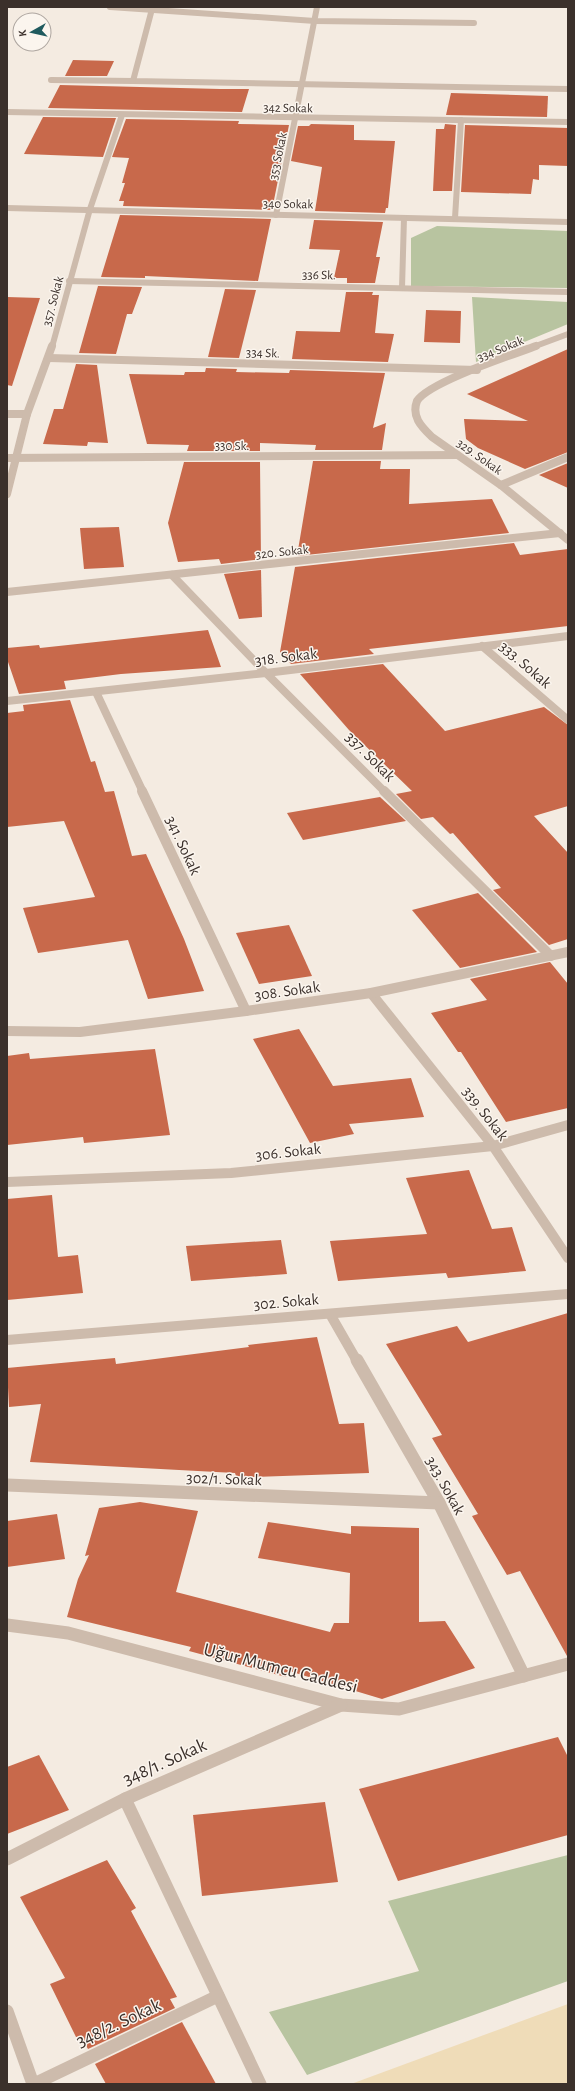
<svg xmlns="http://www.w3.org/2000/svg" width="575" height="2091" font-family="'Alegreya Sans',sans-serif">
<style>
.green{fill:#b8c4a0}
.sand{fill:#efdcb8}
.building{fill:#c8694b}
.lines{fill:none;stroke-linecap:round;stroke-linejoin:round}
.minor-far3{stroke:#cdbbac;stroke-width:6}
.minor-far2{stroke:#cdbbac;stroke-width:8}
.minor-far1{stroke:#cdbbac;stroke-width:10}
.minor{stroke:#cdbbac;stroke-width:13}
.labels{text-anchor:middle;stroke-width:3;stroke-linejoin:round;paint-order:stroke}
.far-street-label{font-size:13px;fill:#3b302b;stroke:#fbf5ee}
.street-label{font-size:16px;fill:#3b302b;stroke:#fbf5ee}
.near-street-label{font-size:19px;fill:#3b302b;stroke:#fbf5ee}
</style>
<rect width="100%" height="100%" fill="#f4ebe1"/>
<!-- green -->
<g class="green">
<path d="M437 226 568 231V288L411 286V238Z"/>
<path d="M472 297 568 302V324L476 362Z"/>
<path d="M568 1855V1981L307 2075 269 2012 419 1971 388 1901Z"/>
</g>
<!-- sand -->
<path class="sand" d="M568 2004V2084H351Z"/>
<!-- building -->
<g class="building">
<path d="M73 60 114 61 107 76H65Z"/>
<path d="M60 85 220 89H249L242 112 48 108Z"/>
<path d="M451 93 548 96 547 117 446 115Z"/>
<path d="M43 117 116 118 103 157 24 154Z"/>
<path d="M126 119 239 121 238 124 289 125 272 210 123 206 124 201H119L125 183H122L129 158 112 157Z"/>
<path d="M311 124 354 125V140L395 141 388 208H386L385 213 315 211 322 167 291 161 298 126H309Z"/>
<path d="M445 124 456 125 452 191H433L436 129H444Z"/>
<path d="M465 125 568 128V166L539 165V180L533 179 531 194 461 192Z"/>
<path d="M120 215 271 219 258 281 145 276V278L101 277Z"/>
<path d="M314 220 383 222 376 257H380L375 283H347V278H334L340 250 309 249Z"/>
<path d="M98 286 142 287 132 314H127L116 354 79 353Z"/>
<path d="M225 289 256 290 239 358 208 357Z"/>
<path d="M346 292H373L372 295H379L375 333 394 334 388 362 292 359 296 331 340 332Z"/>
<path d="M7 297 40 298 12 386 7 385Z"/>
<path d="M426 310 461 311 460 343 424 342Z"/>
<path d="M568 349V452L525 469 478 448 466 439 464 419 528 421 467 394Z"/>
<path d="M76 364 97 365 108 443 88 442 87 446 43 444 54 409H63Z"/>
<path d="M206 368 237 369 236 372 289 373 290 370 385 373 373 428 386 423 382 450H315L316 445 260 443V451H187L189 445 147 444 129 374 184 375 185 372H205Z"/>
<path d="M313 461H381L380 469H410L409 504 492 499 509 533 297 556Z"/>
<path d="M184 462H260L261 559 221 564 219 559 178 562 168 523Z"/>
<path d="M568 463V488L539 475Z"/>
<path d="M119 527 124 567 84 569 80 528Z"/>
<path d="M514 543 520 555 568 549V626L369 649 374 654 291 664 280 652 295 567Z"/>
<path d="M261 570 262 617 239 619 224 574Z"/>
<path d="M208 630 221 667 121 674 64 681 66 689 19 694 7 659V648L39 645 40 648Z"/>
<path d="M383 664 445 731 544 707 568 725V806L534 816 568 853V939L549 945 493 890 501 888 453 833 450 834 433 817 421 819 396 794 412 791 349 730 300 674Z"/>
<path d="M70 700 91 762 95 761 105 792 114 791 132 856 146 854 184 939 204 991 148 999 128 940 38 953 23 908 95 897 64 821 7 827V713L24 711 23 705Z"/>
<path d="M380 797 406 821 303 840 287 813Z"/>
<path d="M478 893 537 952 460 968 412 910Z"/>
<path d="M289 925 312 976 259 984 236 933Z"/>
<path d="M550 962 568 984V1108L506 1122 461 1052H458L431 1013 487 1000 470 979Z"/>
<path d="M299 1029 333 1086 411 1078 424 1117 349 1124 354 1134 310 1143 253 1039Z"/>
<path d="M155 1049 170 1135 84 1143 83 1137 7 1145V1056L29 1053 30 1059Z"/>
<path d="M469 1170 492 1229 512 1227 526 1271 448 1278 446 1273 338 1281 330 1241 427 1234 406 1178Z"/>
<path d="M52 1195 58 1257 78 1255 83 1293 7 1300V1199Z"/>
<path d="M281 1240 287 1274 191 1281 186 1246Z"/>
<path d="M568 1313V1656H567L520 1571 507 1575 472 1516 478 1514 432 1438 442 1435 386 1344 457 1326 468 1342Z"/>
<path d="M317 1337 339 1424 364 1423 369 1473 253 1477 236 1476 235 1473 30 1462 41 1404 9 1407 7 1368 115 1358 116 1364 249 1347 248 1345Z"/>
<path d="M140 1502 198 1511 176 1592 330 1632 334 1623H349L350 1573 258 1558 268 1522 351 1534V1526L419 1528V1622L445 1621 475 1668 382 1699 289 1671 286 1677 189 1651 191 1647 67 1617 78 1579 89 1555 85 1556 99 1508Z"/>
<path d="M57 1514 65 1559 7 1567V1521Z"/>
<path d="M558 1737 568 1757V1835L398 1881 359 1789Z"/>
<path d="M39 1755 69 1810 7 1834V1767Z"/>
<path d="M325 1802 338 1882 202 1896 193 1815Z"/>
<path d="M107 1860 136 1908 131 1911 177 1997 170 1999 175 2008 88 2049 81 2036 76 2037 50 1984 65 1978 20 1897Z"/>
<path d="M182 2022 216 2084H106L95 2064Z"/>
</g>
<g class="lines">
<!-- minor-far3 -->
<g class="minor-far3">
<path d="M110 7 315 21 474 23"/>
<path d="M152 9 133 81 568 89"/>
<path d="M51 80 133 81"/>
<path d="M7 112 568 122"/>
<path d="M7 208 568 222"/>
<path d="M276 215 317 7"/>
<path d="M455 218 461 120"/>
<path d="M69 281 568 292"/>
<path d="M402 288 404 218"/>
<path d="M52 347 90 209 122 115"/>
<path d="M533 347 568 334"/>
</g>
<!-- minor-far2 -->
<g class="minor-far2">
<path d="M536 346C512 355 429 382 417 401 411 417 422 427 432 437L502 486 568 540"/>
<path d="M49 358 477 370"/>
<path d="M7 414H27"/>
<path d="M7 458 457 455"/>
<path d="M501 485 568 457"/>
<path d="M7 494 27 414 52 346"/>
<path d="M172 575 266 673 385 792"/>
<path d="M7 592 560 533"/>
<path d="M482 646 568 720"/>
<path d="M96 692 143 792"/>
<path d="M7 701 266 673 568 636"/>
</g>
<!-- minor-far1 -->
<g class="minor-far1">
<path d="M142 791 246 1011"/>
<path d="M384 791 551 956"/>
<path d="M371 993 493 1146 568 1258"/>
<path d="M7 1031 80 1032 246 1011 371 993 568 952"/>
<path d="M7 1182 231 1173 493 1146 568 1125"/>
<path d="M330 1314 357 1361"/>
<path d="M7 1340 568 1294"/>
</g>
<!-- minor -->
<g class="minor">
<path d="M357 1360 439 1503 524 1676"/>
<path d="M7 1485 439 1503"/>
<path d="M7 1625 68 1633 341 1705 399 1709 568 1664"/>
<path d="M125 1799 260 2084"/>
<path d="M7 1859 125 1799 341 1705"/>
<path d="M7 2011 33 2084"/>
<path d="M34 2084 218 1996"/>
</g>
</g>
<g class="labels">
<!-- far-street labels -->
<g class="far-street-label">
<text transform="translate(288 107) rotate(1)" y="5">342 Sokak</text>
<text transform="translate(277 156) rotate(-78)" y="5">353 Sokak</text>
<text transform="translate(288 203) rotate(1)" y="5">340 Sokak</text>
<text transform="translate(319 274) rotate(1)" y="5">336 Sk.</text>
<text transform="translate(52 301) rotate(-75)" y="5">357. Sokak</text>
<text transform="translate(500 348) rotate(-22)" y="5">334 Sokak</text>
<text transform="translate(263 352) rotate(2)" y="5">334 Sk.</text>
<text x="232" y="450">330 Sk.</text>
<text transform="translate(480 456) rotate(35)" y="5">329. Sokak</text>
<text transform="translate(282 551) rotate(-6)" y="5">320. Sokak</text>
</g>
<!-- street labels -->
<g class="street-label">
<text transform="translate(286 656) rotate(-7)" y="6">318. Sokak</text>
<text transform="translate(526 664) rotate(41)" y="6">333. Sokak</text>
<text transform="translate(371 756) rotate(45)" y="6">337. Sokak</text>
<text transform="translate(184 845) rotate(65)" y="6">341. Sokak</text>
<text transform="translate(287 990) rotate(-8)" y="6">308. Sokak</text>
<text transform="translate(486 1113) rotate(52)" y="6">339. Sokak</text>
<text transform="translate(288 1151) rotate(-6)" y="6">306. Sokak</text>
<text transform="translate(286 1301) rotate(-5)" y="6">302. Sokak</text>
<text transform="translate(224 1478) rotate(2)" y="6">302/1. Sokak</text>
<text transform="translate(446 1485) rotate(61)" y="6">343. Sokak</text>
</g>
<!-- near-street labels -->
<g class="near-street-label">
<text transform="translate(281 1667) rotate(14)" y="7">Uğur Mumcu Caddesi</text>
<text transform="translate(164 1761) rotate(-24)" y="7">348/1. Sokak</text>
<text transform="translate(118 2022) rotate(-25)" y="7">348/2. Sokak</text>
</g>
</g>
<!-- border -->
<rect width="575" height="2091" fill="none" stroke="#3b302b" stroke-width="16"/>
<!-- north arrow -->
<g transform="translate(32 32) rotate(262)"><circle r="19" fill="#fbf5ee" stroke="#aea6a0"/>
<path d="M0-3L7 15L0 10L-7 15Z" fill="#1f5a5e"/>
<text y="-6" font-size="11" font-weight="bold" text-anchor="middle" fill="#3b302b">K</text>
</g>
</svg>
